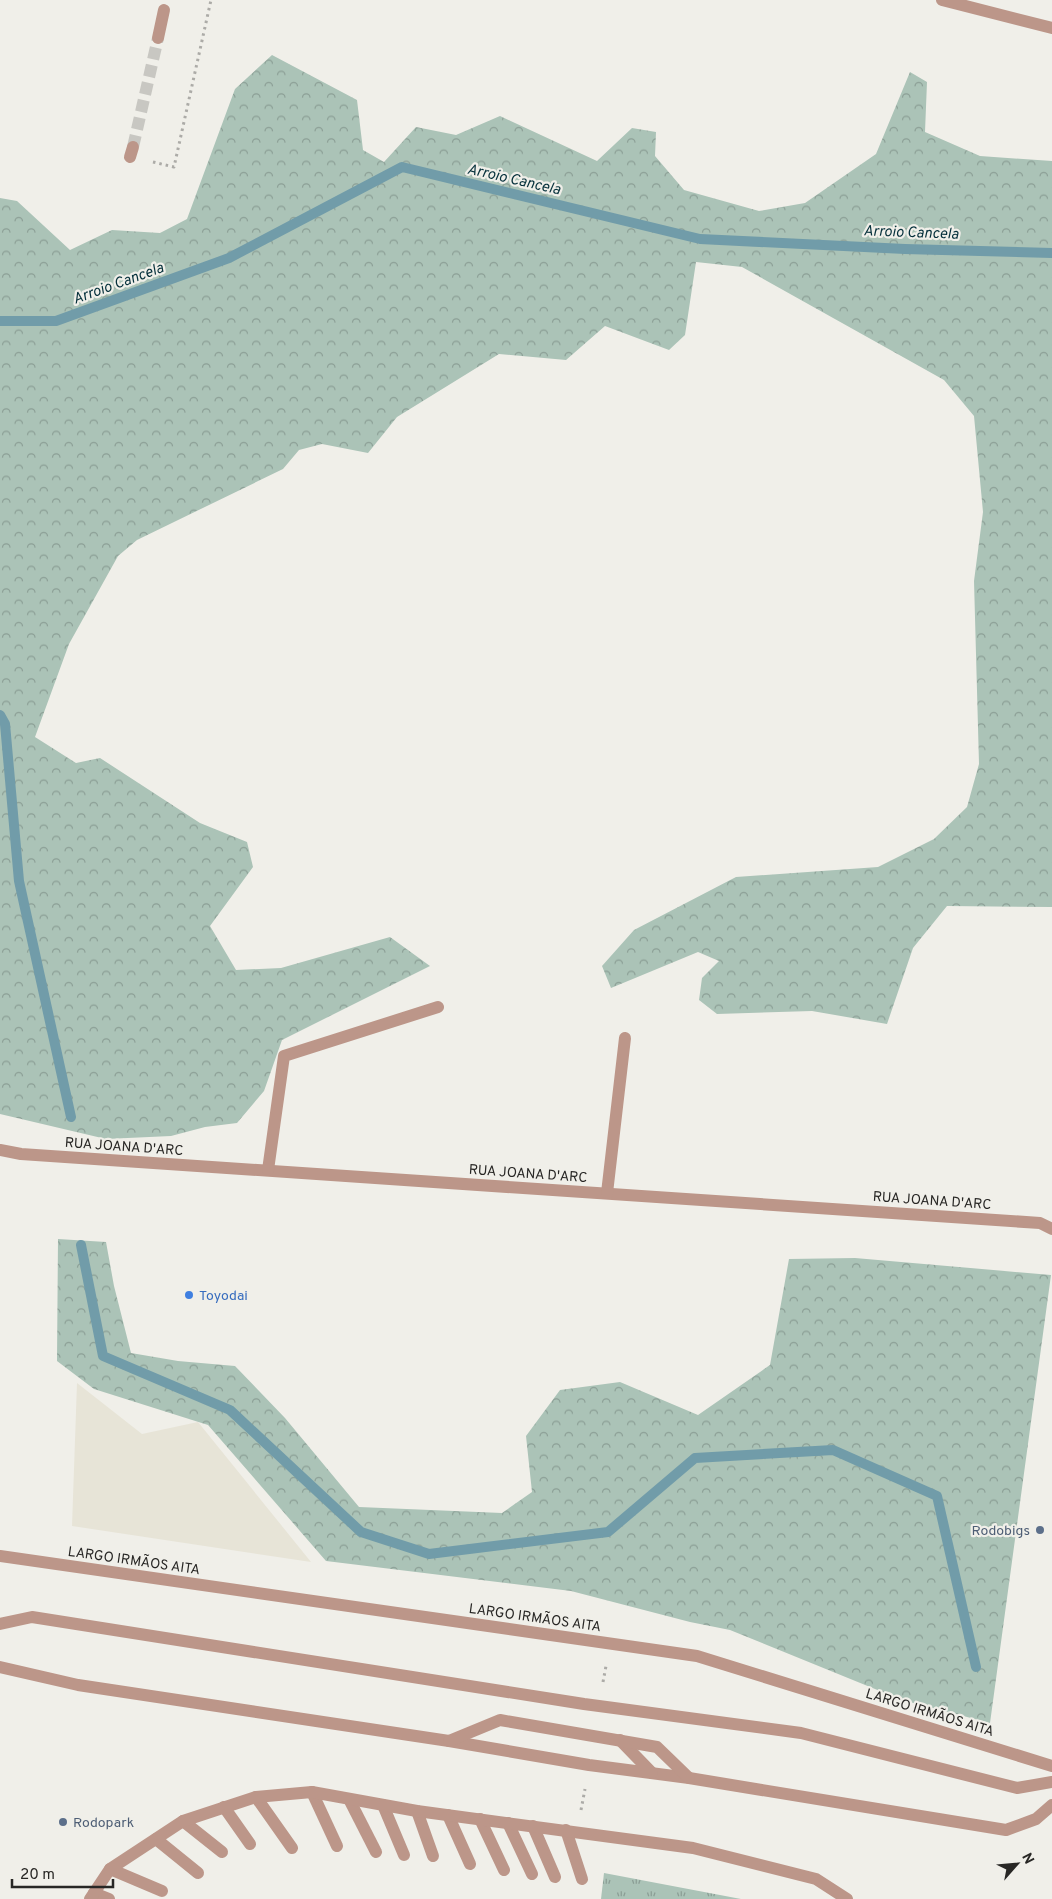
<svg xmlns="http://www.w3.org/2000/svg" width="1052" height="1899" font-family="Overpass,sans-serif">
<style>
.built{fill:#e7e4d7}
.grass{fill:url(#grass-tufts)}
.forest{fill:url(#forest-crowns)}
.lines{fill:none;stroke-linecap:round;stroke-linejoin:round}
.stream{stroke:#719ca9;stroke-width:10}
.minor-tunnel{stroke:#c8c7c2;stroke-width:12;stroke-dasharray:12 6;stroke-linecap:butt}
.path{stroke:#acaba7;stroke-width:3;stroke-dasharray:2.5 4;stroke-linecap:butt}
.minor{stroke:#bc9689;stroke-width:12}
.shop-dot{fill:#3f7fe0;stroke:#f0efe9;stroke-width:2}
.service-dot{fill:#5c6f8a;stroke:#f0efe9;stroke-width:2}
.labels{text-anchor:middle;stroke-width:4.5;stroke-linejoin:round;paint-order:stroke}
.street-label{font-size:14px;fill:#282725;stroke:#f0efe9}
.shop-label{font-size:14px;fill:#366cbe;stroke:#f0efe9;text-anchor:start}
.service-label{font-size:14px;fill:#4e5e75;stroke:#f0efe9;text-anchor:end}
.water-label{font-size:15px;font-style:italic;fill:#05303b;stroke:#f0efe9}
</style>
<defs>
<pattern id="grass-tufts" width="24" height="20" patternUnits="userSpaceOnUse" patternTransform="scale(1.25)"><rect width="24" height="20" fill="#abc3b7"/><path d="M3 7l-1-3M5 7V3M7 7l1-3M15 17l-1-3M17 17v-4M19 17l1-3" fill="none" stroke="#8b9e95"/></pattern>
<pattern id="forest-crowns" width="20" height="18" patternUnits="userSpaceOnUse" patternTransform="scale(1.25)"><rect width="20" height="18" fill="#abc3b7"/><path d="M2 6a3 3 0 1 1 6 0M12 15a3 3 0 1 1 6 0" fill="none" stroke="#8b9e95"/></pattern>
</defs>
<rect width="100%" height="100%" fill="#f0efe9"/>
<!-- built -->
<path class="built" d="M77 1383 142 1434 198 1422 311 1562 72 1526Z"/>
<!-- grass -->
<path class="grass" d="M604 1873 741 1899H601Z"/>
<!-- forest -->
<g class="forest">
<path d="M272 55 357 100 363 150 384 162 416 127 456 135 500 116 597 161 632 128 656 132 655 156 684 190 759 211 805 203 876 154 910 72 927 82 925 132 980 156 1052 161V907L947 906 913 948 887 1024 812 1011 717 1014 699 1000 702 978 719 961 698 952 611 988 602 966 634 930 736 877 878 867 934 839 967 807 979 764 974 581 983 512 974 416 944 380 742 267 696 262 685 335 669 350 605 326 566 360 499 354 397 417 368 453 322 444 299 450 283 469 137 540 118 556 69 644 35 737 76 763 100 758 200 823 247 842 253 867 210 926 236 970 281 968 390 937 430 966 282 1040 264 1091 237 1123 205 1127 171 1136 106 1139 0 1114V198L17 201 70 250 112 230 160 233 187 219 235 89Z"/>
<path d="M58 1239 106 1242 114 1286 131 1353 178 1361 235 1366 285 1418 359 1507 502 1513 532 1492 526 1436 560 1390 620 1382 698 1415 770 1365 789 1259 855 1258 1051 1275 990 1723 902 1700 730 1630 690 1622 571 1591 326 1561 208 1425 94 1389 57 1361Z"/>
</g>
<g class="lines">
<!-- stream -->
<g class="stream">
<path d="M0 321H56L229 258 402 167 700 239 905 249 1052 253"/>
<path d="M0 715 5 724 19 881 71 1117"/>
<path d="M81 1245 103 1356 230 1410 361 1532 429 1554 608 1532 695 1458 833 1450 937 1496 976 1667"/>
</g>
<!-- minor-tunnel -->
<path class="minor-tunnel" d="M133 147 158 38"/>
<!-- path -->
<g class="path">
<path d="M153 162 174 167 211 0"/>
<path d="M603 1682 606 1666"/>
<path d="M581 1810 585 1789"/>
</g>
<!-- minor -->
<g class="minor">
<path d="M942 0 1052 28"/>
<path d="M158 38 164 10"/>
<path d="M130 157 133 147"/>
<path d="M0 1150 21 1154 1040 1223 1052 1229"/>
<path d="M268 1170 284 1056 438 1007"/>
<path d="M607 1193 625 1038"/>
<path d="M0 1556 697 1656 1052 1766"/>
<path d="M0 1624 32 1617 584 1704 801 1733 1017 1788 1052 1782"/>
<path d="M0 1667 78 1685 449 1741 589 1765 689 1778 1006 1830 1036 1819 1052 1805"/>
<path d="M620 1740 652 1773"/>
<path d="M449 1741 500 1720 657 1747 689 1778"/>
<path d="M312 1792 337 1846"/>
<path d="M256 1797 292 1848"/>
<path d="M349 1799 376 1852"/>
<path d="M383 1805 404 1855"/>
<path d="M224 1807 250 1844"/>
<path d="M417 1811 433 1856"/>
<path d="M448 1815 470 1864"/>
<path d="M480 1819 504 1870"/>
<path d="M183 1821 222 1852"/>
<path d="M508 1823 532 1874"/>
<path d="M533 1826 555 1877"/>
<path d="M566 1830 582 1879"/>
<path d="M156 1839 198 1873"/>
<path d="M110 1869 162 1891"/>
<path d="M94 1893 109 1899"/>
<path d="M90 1899 110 1869 183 1821 256 1797 312 1792 417 1811 693 1848 816 1879 847 1899"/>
</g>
</g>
<!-- markers -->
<circle class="shop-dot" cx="189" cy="1295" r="5"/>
<g class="service-dot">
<circle cx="1040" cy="1530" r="5"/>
<circle cx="63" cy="1822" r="5"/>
</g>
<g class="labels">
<!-- street labels -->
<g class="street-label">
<text transform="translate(124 1146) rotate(4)" y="5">RUA JOANA D'ARC</text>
<text transform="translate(528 1173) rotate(4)" y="5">RUA JOANA D'ARC</text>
<text transform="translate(932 1200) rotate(4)" y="5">RUA JOANA D'ARC</text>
<text transform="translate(134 1560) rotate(8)" y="5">LARGO IRMÃOS AITA</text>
<text transform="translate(535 1617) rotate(8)" y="5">LARGO IRMÃOS AITA</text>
<text transform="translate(930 1712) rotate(17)" y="5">LARGO IRMÃOS AITA</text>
</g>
<!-- shop labels -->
<g class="shop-label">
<text x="199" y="1300">Toyodai</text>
</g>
<!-- service labels -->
<g class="service-label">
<text x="1030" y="1535">Rodobigs</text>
<text x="73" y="1827" text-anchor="start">Rodopark</text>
</g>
<!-- water labels -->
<g class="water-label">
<text transform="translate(514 179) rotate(13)" y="5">Arroio Cancela</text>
<text transform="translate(911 232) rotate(2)" y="5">Arroio Cancela</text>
<text transform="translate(118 283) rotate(-20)" y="5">Arroio Cancela</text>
</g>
</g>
<!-- north arrow -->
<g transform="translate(1017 1864) rotate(63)" stroke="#f0efe9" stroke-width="4" paint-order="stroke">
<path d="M0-4L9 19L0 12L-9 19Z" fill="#282725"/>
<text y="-8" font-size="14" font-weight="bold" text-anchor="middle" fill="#282725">N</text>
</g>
<!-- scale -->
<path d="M12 1879v8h101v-8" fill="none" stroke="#282725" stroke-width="2.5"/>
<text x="20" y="1879" font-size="15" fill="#282725" stroke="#f0efe9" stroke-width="4" paint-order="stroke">20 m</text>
</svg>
